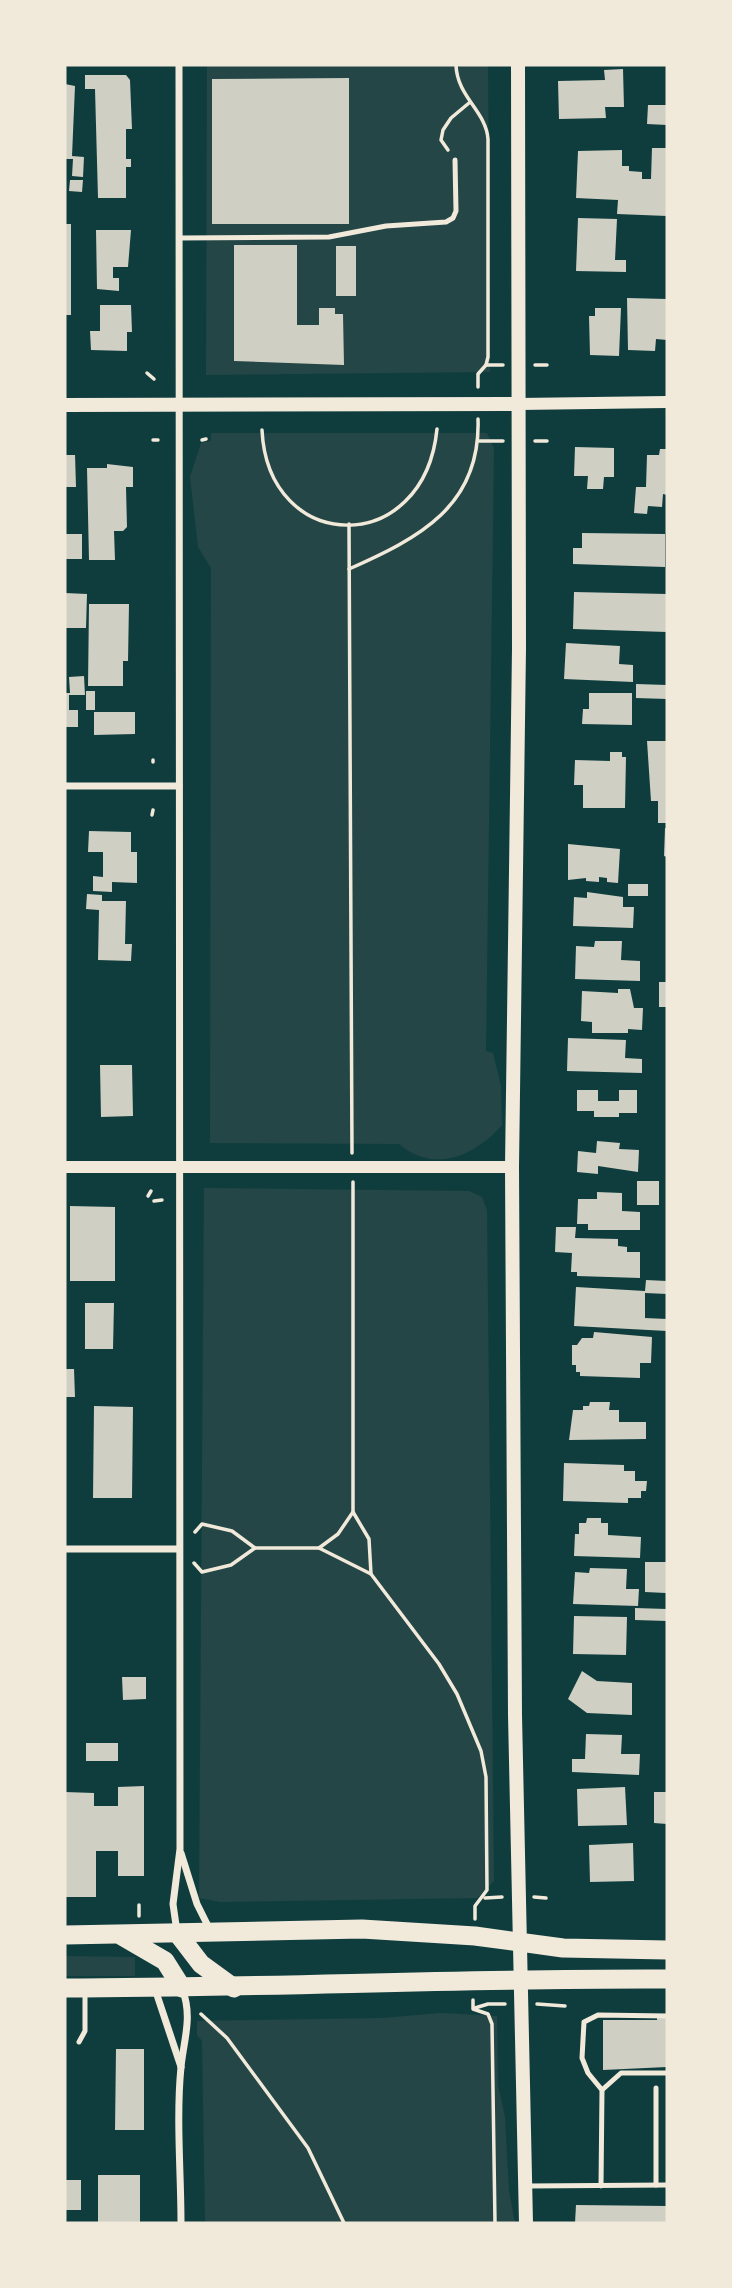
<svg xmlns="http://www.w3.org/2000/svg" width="732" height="2288" font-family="'Noto Serif',serif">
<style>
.green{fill:#244646}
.building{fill:#cfcfc3}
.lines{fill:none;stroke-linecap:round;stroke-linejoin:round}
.path{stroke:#f1e9da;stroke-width:3.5}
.service{stroke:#f1e9da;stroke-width:5}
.minor{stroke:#f1e9da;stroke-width:7}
.tertiary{stroke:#f1e9da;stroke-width:12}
.secondary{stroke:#f1e9da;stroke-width:14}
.trunk{stroke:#f1e9da;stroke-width:19}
</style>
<rect width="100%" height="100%" fill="#0f3d3e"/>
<!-- green -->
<g class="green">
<path d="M207 65H488L490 372 206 375Z"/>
<path d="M211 433H487L494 448 486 1051 493 1053 501 1086 502 1125C475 1156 434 1174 399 1144L210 1143 211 568 198 547 190 477 201 443 211 441Z"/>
<path d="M204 1188 469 1191 482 1197 487 1210 494 1881 477 1898 220 1902 199 1898Z"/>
<path d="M65 1956 135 1957V1976H65Z"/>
<path d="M441 2013 497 2016 498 2085 505 2117 509 2191 515 2223H205L202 2041 197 2035V2021L382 2018Z"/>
</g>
<!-- building -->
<g class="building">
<path d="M623 69 624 107H605L606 118 559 119 558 81 605 80 604 70Z"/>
<path d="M85 75H126L130 80 132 129H126V159H131V167H126V198H98L95 89H85Z"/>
<path d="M349 78V224H212V79Z"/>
<path d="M65 84 75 86 72 156 84 157 83 177 72 176 73 159H65Z"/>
<path d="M648 105H667V125L647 124Z"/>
<path d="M652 148H667V216L617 214 618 200 576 198 578 151 622 150V166H629V171L642 172V179H651Z"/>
<path d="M70 180H83L82 192 69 191Z"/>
<path d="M578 218 617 219 615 260H626V272L576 271Z"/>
<rect x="65" y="224" width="6" height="91"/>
<path d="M96 230H131L128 267H113V278H119V291L97 289Z"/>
<path d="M234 245H297V325H319V308H335V314H343L344 365 234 361Z"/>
<rect x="336" y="246" width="20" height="50"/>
<path d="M627 298 667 299V340L656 339 655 351 628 350Z"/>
<path d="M100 305H131L132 332H127V351L91 350 90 331H100Z"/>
<path d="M595 308H621L619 356 590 355 589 316H595Z"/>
<path d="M575 447 614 448V477H604L603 489H587L588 476H574Z"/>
<path d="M660 449H667V495L663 494 662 507 648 506 647 514 634 513 636 487H646L647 455H659Z"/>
<path d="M65 455H75L76 487H65Z"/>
<path d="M107 464 133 467V487H126L127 527 123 531H114L115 560H89L87 468H107Z"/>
<path d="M582 533 665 534V567L573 564V548H582Z"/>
<rect x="65" y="534" width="17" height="25"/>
<path d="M574 592 667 594V632L573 629Z"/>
<path d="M65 593 87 594 86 628H65Z"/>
<path d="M89 604H129L128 661H123V686H88Z"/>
<path d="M566 643 620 646 619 664 633 665V682L564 679Z"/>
<path d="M84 676 85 695H69V710H78V727H65V693H70L69 677Z"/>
<path d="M636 684 667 685V699L636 698Z"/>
<rect x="86" y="691" width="9" height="19"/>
<path d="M589 693H632V725L582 724 583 709H589Z"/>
<path d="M94 712H135V734L94 735Z"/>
<path d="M647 741H667V823H658V801H651Z"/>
<path d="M610 752H622V757H626L625 808H583V785H574L575 760 610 761Z"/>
<path d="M665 828H667V857L664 856Z"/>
<path d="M89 831 131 832V852H137V883L112 882V892L93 891V876L103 877V852H88Z"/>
<path d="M568 844 620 849 618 883 607 882V878L599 877V882L586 881V878L568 880Z"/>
<rect x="628" y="884" width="20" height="12"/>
<path d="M587 892 623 897V907H634L633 928 573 926 574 897 587 898Z"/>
<path d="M87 894 102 895V901H126L125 944H132L131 961 98 960 99 910 86 909Z"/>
<path d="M595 941H622L621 960 640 961V981L575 979 576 946 594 947Z"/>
<rect x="659" y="982" width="8" height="25"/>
<path d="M618 989H630L634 1008H643L642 1030 628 1029V1033H592V1022L581 1021 582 991 618 993Z"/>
<path d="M568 1038 626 1040 625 1058 642 1059V1073L567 1071Z"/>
<path d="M100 1065H132L133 1116 101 1117Z"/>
<path d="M577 1090H598V1101H619V1090H637V1113H619V1117H594V1111H577Z"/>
<path d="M597 1141 620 1143 619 1149 639 1150 638 1172 598 1166V1174L577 1172 578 1151 596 1153Z"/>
<rect x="637" y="1181" width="22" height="24"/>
<path d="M597 1192 622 1193V1211L640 1212V1230H588V1224H577L578 1199H597Z"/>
<path d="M70 1206 115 1207V1281H70Z"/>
<path d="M556 1227H576L575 1238 618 1239V1246L627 1247V1252H640V1278L577 1276V1272H571L572 1253 555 1252Z"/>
<path d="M646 1280 667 1281V1294L645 1293V1318L667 1319V1331L574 1326 576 1287 645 1291Z"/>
<path d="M85 1303H114L113 1349H85Z"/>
<path d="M594 1332 652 1337 651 1363H640V1378L580 1376V1372H576V1365H572V1345H577L582 1338H593Z"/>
<path d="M65 1369H74L75 1397H65Z"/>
<path d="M590 1402H610L609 1410H619V1422H646V1439L569 1440 573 1410H583V1406H589Z"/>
<path d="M94 1406 133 1407 132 1498H93Z"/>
<path d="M564 1463 624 1465V1471H635V1481H647L646 1491H641V1498H628V1503L563 1501Z"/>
<path d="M587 1518H601V1523H608V1535L641 1537 640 1558 574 1556 575 1534H579V1523H586Z"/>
<path d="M645 1562H666V1593L645 1592Z"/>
<path d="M590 1568 627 1569 626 1589H639L638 1606 573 1604 575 1572 589 1573Z"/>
<path d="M635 1608 667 1609V1621L635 1620Z"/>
<path d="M574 1616 627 1617 626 1655 573 1654Z"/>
<path d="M582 1671 597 1681 632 1683V1715L587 1713 568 1699Z"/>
<path d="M122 1677H146V1699L123 1700Z"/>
<path d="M586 1734 622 1735 621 1754H640L639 1775 572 1772V1759H585Z"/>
<rect x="86" y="1743" width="32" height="18"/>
<path d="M144 1786V1876H118V1851H96V1897H65V1792L94 1793V1806H118V1787Z"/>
<path d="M625 1787 627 1825 578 1826 577 1789Z"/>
<path d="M654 1792H667V1824L654 1823Z"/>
<path d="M633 1843 634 1881 590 1882 589 1845Z"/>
<path d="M657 2018H667V2067L603 2070V2020H657Z"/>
<path d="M116 2049H144V2130H115Z"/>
<rect x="98" y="2175" width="42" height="47"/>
<rect x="65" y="2180" width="16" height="30"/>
<path d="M576 2205 667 2206V2223H575Z"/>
</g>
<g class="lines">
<!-- path -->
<g class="path">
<path d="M456 65C457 97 486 111 488 139V357L486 365 478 374V387"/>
<path d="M448 150 441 140 443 130 451 118 469 103"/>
<path d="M486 365H503"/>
<path d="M535 365H547"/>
<path d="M147 373 154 379"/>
<path d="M262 430C268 555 424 559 437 429"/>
<path d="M153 440H158"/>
<path d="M202 440 206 439"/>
<path d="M479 441H503"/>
<path d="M535 441H547"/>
<path d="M349 524 352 1153"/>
<path d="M349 569C419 538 481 506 478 419"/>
<path d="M153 762V760"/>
<path d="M152 815 153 810"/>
<path d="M353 1182V1512L369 1539 371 1574 439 1664 457 1694 481 1751 486 1777 487 1890 475 1906V1919"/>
<path d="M148 1196 151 1191"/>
<path d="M154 1201 162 1200"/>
<path d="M195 1532 202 1524 232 1531 255 1548"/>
<path d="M319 1548 338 1534 353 1512"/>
<path d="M194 1563 202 1572 231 1565 255 1548H319L371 1574"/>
<path d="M534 1897 546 1898"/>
<path d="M485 1898 502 1897"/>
<path d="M139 1916V1905"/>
<path d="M473 2000V2009L488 2014 492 2024 495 2223"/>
<path d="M537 2004 565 2006"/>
<path d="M475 2008 488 2004H505"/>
<path d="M201 2014 227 2038 308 2148 344 2223"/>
</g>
<!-- service -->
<g class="service">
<path d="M179 238 329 237 386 226 446 222 453 218 456 211 455 160"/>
<path d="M79 2042 85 2031V1991"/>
<path d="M656 2088V2185"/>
<path d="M602 2090 621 2073H667"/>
<path d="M528 2186 667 2185"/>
<path d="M601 2186 602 2090 588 2073 582 2058 584 2022 598 2015 667 2016"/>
</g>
<!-- minor -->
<g class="minor">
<path d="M65 786H179"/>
<path d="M65 1549H179"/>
<path d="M181 1853 197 1904 210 1930"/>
<path d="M177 1932 173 1904 180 1849 179 65"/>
<path d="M155 1989 181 2067"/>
<path d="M181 2223C181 2172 176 2118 181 2067 184 2038 193 2017 182 1988"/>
</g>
<!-- tertiary -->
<g class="tertiary">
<path d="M519 404 667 402"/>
<path d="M65 1167H512"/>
</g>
<!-- secondary -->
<g class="secondary">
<path d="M518 65 519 648 512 1167 515 1715 526 2223"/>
<path d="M65 405 519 404"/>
</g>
<!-- trunk -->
<g class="trunk">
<path d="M178 1934 201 1964 234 1988"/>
<path d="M65 1935 362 1929 475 1936 563 1948 667 1950"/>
<path d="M122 1936 165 1961 182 1988"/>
<path d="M65 1988C266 1988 466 1978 667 1979"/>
</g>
</g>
<!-- border -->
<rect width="732" height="2288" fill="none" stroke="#f1e9da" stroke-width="133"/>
</svg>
